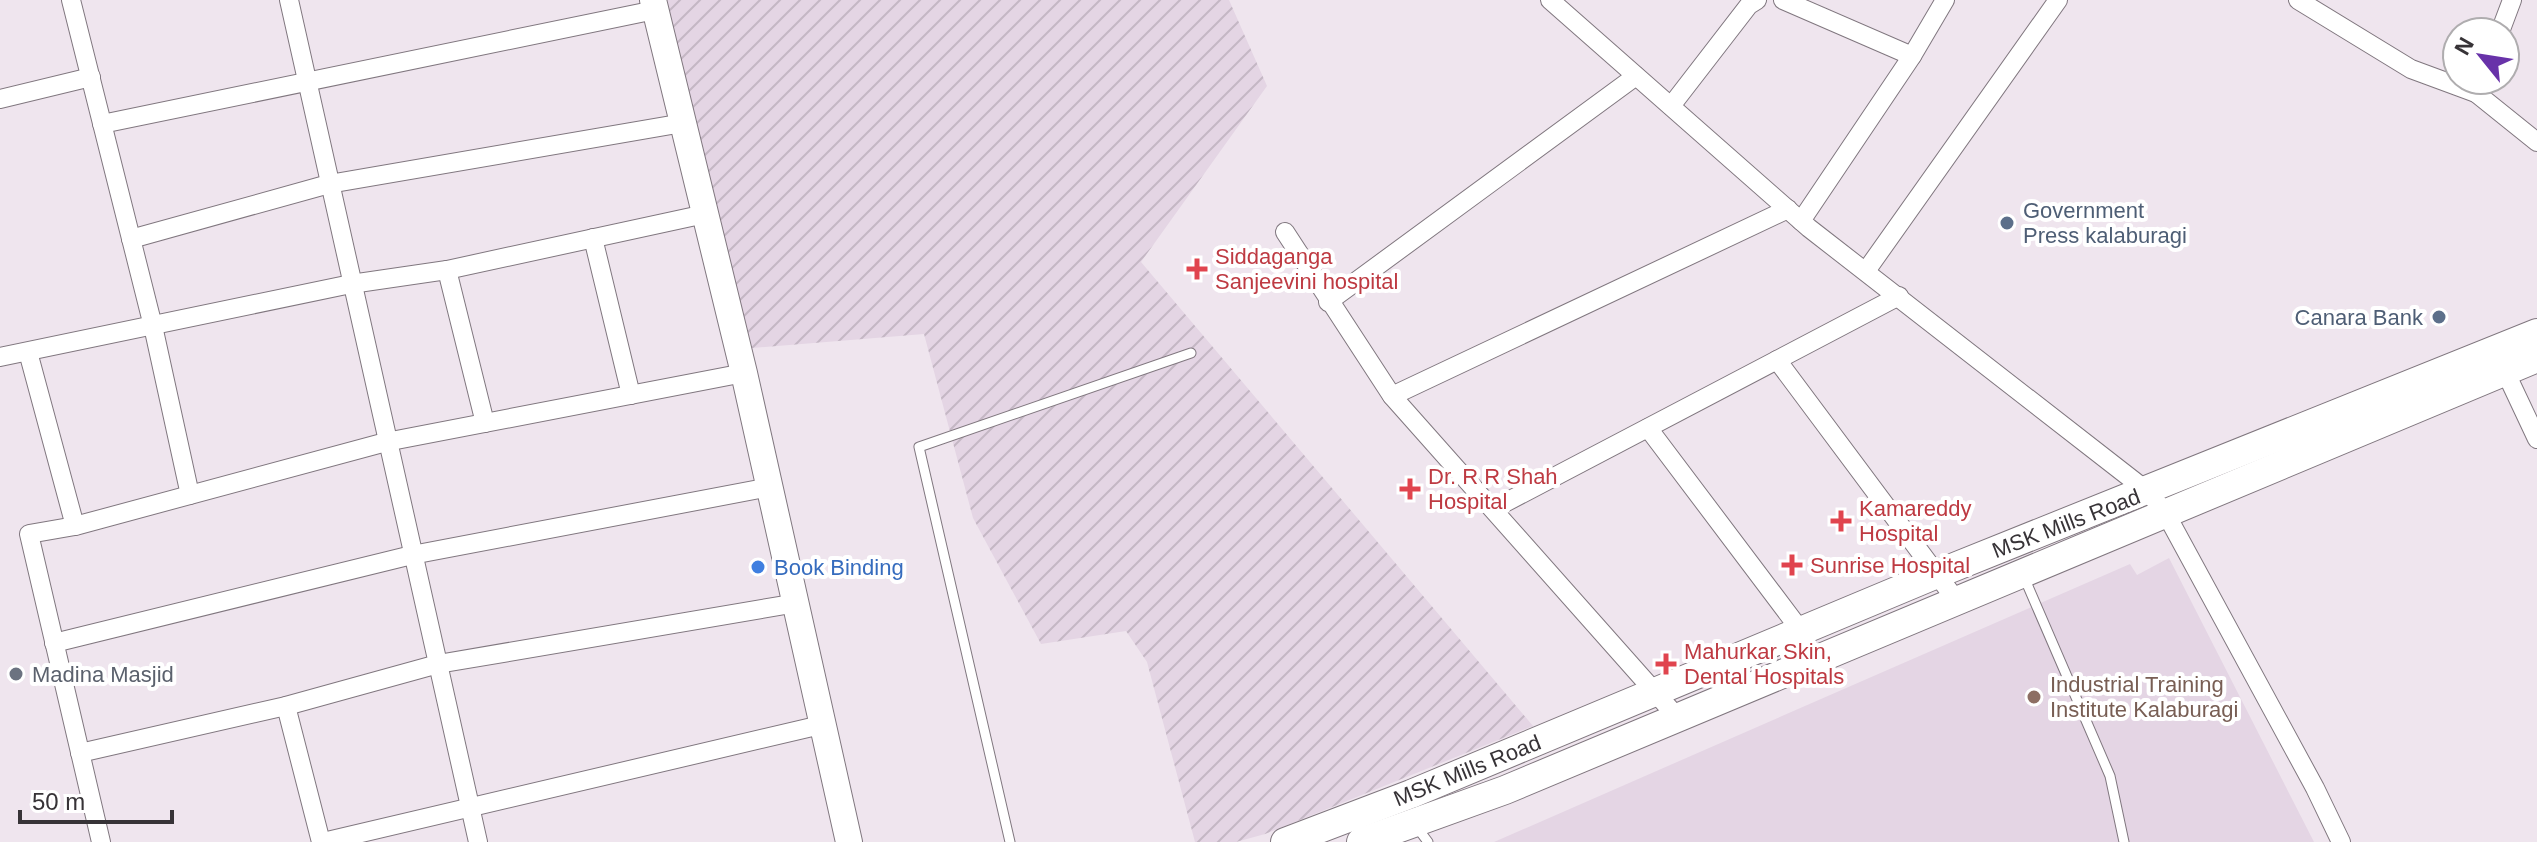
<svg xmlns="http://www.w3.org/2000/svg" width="2537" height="842" font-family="Helvetica,sans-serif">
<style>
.built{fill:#e4d5e4}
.industrial{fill:url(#industrial-furrows)}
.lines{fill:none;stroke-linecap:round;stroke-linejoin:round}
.lane-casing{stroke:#80777f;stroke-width:11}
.street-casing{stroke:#80777f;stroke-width:20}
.secondary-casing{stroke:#80777f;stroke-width:28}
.primary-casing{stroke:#80777f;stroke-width:30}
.lane{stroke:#fff;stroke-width:9}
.street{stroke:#fff;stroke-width:18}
.secondary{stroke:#fff;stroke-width:26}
.primary{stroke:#fff;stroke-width:28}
.service-dot{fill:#5c6f8a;stroke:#fff;stroke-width:3}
.health-dot{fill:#e0444e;stroke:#fff;stroke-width:3}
.shop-dot{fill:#3f7fe0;stroke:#fff;stroke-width:3}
.worship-dot{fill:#6b7280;stroke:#fff;stroke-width:3}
.education-dot{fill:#8d6e63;stroke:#fff;stroke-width:3}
.labels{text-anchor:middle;stroke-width:8;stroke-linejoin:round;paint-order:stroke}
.service-label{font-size:22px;fill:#4e5e75;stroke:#fff;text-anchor:start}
.health-label{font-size:22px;fill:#be3a42;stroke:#fff;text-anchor:start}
.street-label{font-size:22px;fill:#373337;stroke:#fff}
.shop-label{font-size:22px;fill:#366cbe;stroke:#fff;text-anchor:start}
.worship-label{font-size:22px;fill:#5b616d;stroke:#fff;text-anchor:start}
.education-label{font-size:22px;fill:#785e54;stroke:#fff;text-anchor:start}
</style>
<defs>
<pattern id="industrial-furrows" width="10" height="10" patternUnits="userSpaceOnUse" patternTransform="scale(2)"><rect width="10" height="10" fill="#e4d5e4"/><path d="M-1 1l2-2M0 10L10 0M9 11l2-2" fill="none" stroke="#c4b7c4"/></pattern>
</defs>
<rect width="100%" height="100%" fill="#efe5ee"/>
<!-- built -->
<path class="built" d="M2169 558 2314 842H1494L2130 564 2137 575Z"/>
<!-- industrial -->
<path class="industrial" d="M663 0H1229L1267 86 1141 262 1533 726 1265 834 1236 842H1195L1147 662 1126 631 1041 644 973 518 924 334 752 348Z"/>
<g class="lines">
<!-- lane casing -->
<g class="lane-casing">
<g id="lane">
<path d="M2024 577 2110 776 2124 842"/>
<path d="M1416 826 1428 842"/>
<path d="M1010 842 919 447 1191 353"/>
</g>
</g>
<!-- street casing -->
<g class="street-casing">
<g id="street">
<path d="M71 0 153 326 190 495"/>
<path d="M289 0 478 842"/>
<path d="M1550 0 1809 228 2147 491 2165 512 2315 788 2341 842"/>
<path d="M1783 0 1912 56"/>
<path d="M2298 0 2411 69 2476 93"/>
<path d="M2500 32 2512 0"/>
<path d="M2481 80 2476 93 2537 142"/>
<path d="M0 99 91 77"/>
<path d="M1671 106 1749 5 1757 0"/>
<path d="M102 124 655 10"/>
<path d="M1801 221 1912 56 1945 0"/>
<path d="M1285 232 1392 396 1677 717"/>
<path d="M593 238 631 395"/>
<path d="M131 239 329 184 683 123"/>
<path d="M447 270 485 423"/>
<path d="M1866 271 2058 0"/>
<path d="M1328 302 1636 76"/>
<path d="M28 352 75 526 386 442 744 373"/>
<path d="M0 357 351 284 447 270 705 214"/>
<path d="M1777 360 1956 600"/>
<path d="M2505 371 2537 439"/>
<path d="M1392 396 1788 209"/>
<path d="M1648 428 1801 631"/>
<path d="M1493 509 1899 296"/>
<path d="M75 526 29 534 101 842"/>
<path d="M54 643 412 555 770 487"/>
<path d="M286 706 321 842"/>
<path d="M80 753 286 706 438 664 797 603"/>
<path d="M323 842 825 724"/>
</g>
</g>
<!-- secondary casing -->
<g class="secondary-casing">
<path id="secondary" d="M653 0 744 373 849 842"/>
</g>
<!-- primary casing -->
<g class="primary-casing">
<g id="primary">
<path d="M1285 842 1411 794 1937 574 2537 333"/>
<path d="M1361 842 1505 790 2537 358"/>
</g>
</g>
<!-- lane -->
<use href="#lane" class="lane"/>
<!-- street -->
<use href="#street" class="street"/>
<!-- secondary -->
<use href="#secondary" class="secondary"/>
<!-- primary -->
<use href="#primary" class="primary"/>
</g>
<!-- markers -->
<g class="service-dot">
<circle cx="2007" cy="223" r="8"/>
<circle cx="2439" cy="317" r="8"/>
</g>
<g class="health-dot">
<path d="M1193 257h8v8h8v8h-8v8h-8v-8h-8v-8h8z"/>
<path d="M1406 477h8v8h8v8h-8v8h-8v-8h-8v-8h8z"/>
<path d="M1837 509h8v8h8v8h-8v8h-8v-8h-8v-8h8z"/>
<path d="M1788 553h8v8h8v8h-8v8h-8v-8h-8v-8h8z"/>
<path d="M1662 652h8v8h8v8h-8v8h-8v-8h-8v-8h8z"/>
</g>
<circle class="shop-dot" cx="758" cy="567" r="8"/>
<circle class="worship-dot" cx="16" cy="674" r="8"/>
<circle class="education-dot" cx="2034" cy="697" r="8"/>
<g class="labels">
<!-- service labels -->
<g class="service-label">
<text x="2023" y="218">Government<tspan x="2023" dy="25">Press kalaburagi</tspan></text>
<text x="2423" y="325" text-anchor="end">Canara Bank</text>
</g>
<!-- health labels -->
<g class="health-label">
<text x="1215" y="264">Siddaganga<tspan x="1215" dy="25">Sanjeevini hospital</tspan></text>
<text x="1428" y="484">Dr. R R Shah<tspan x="1428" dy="25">Hospital</tspan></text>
<text x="1859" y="516">Kamareddy<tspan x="1859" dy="25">Hospital</tspan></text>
<text x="1810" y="573">Sunrise Hospital</text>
<text x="1684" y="659">Mahurkar Skin,<tspan x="1684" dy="25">Dental Hospitals</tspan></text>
</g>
<!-- street labels -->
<g class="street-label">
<text transform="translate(2066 523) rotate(-21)" y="8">MSK Mills Road</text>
<text transform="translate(1467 770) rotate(-22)" y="8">MSK Mills Road</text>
</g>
<!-- shop labels -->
<g class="shop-label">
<text x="774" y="575">Book Binding</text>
</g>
<!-- worship labels -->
<g class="worship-label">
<text x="32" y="682">Madina Masjid</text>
</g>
<!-- education labels -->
<g class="education-label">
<text x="2050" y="692">Industrial Training<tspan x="2050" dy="25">Institute Kalaburagi</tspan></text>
</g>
</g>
<!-- north arrow -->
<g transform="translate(2481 56) rotate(300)"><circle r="38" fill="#ffffff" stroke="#afadaf" stroke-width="2"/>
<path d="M0-6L14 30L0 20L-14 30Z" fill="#6832a9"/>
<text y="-12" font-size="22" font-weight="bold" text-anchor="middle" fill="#373337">N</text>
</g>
<!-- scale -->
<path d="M20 810v12h152v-12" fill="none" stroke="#373337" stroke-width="4"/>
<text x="32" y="810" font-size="24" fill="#373337" stroke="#ffffff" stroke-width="6" paint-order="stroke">50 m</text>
</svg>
